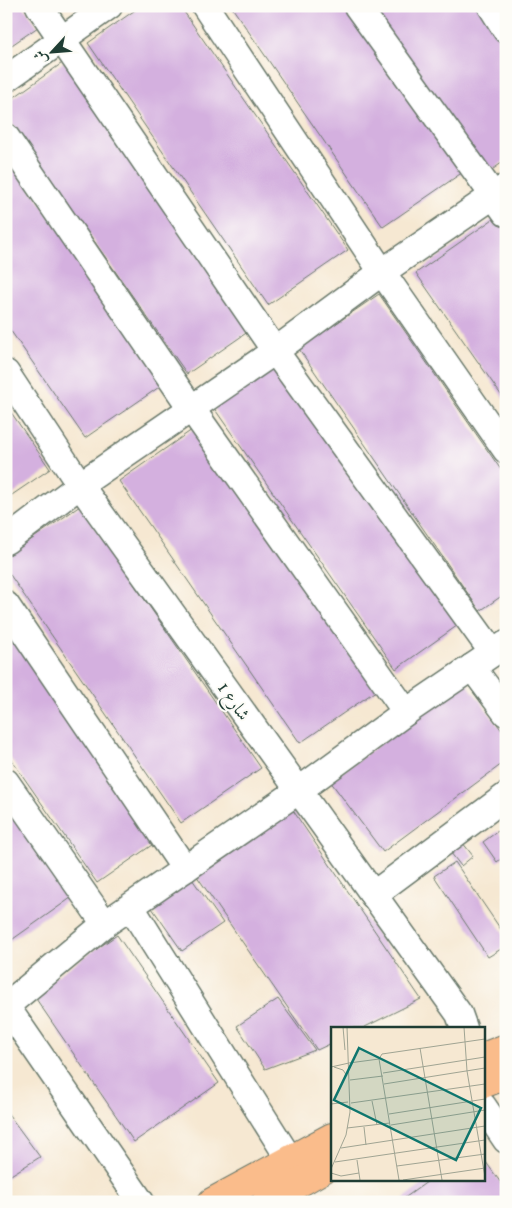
<svg xmlns="http://www.w3.org/2000/svg" width="512" height="1208" font-family="Vollkorn,Amiri,serif">
<style>
.building{fill:#d4b0df}
.lines{fill:none;stroke-linecap:round;stroke-linejoin:round}
.minor-casing{stroke:#6a796b;stroke-width:29}
.major-casing{stroke:#6a796b;stroke-width:30}
.minor{stroke:#fff;stroke-width:26}
.major{stroke:#fabc8b;stroke-width:28}
.labels{text-anchor:middle;stroke-width:4;stroke-linejoin:round;paint-order:stroke}
.street-label{font-size:18px;fill:#1f3d34;stroke:#fdfcf7}
.inset-road{fill:none;stroke:#a0a493;stroke-width:1}
.view{fill:#0f766e;fill-opacity:0.15;stroke:#0f766e;stroke-width:2.5}
.inset-edge{fill:none;stroke:#1f3d34;stroke-width:2.5}
</style>
<rect width="100%" height="100%" fill="#fdfcf7"/>
<filter id="ink" filterUnits="userSpaceOnUse"><feTurbulence type="fractalNoise" baseFrequency=".02" numOctaves="2"/><feDisplacementMap in="SourceGraphic" scale="10" xChannelSelector="R" yChannelSelector="G"/><feConvolveMatrix kernelMatrix="1 2 1 2 8 2 1 2 1" color-interpolation-filters="sRGB"/></filter>
<filter id="wash" filterUnits="userSpaceOnUse"><feTurbulence type="fractalNoise" baseFrequency=".0096" numOctaves="4" result="noise"/><feDisplacementMap in="SourceGraphic" scale="20" xChannelSelector="R" yChannelSelector="G"/><feGaussianBlur stdDeviation="1.12" result="paint"/><feColorMatrix in="noise" values="0 0 0 0 0 0 0 0 0 0 0 0 0 0 0 0 0 1.4 0 .05"/><feComposite in="paint" operator="in"/></filter>
<g filter="url(#wash)">
<rect width="100%" height="100%" fill="#f6e8d2"/>
<g id="blocks">
<!-- building -->
<g class="building">
<path d="M6 6H23L38 27 6 49Z"/>
<path d="M141 6H180L348 250 268 305 88 43Z"/>
<path d="M231 6H349L463 172 383 227Z"/>
<path d="M370 6H479L506 45V160L486 174Z"/>
<path d="M65 61 252 329 187 374 6 115V103Z"/>
<path d="M6 153 165 383 85 438 6 324Z"/>
<path d="M496 217 506 232V402L416 273Z"/>
<path d="M379 294 506 477V593L480 611 299 349Z"/>
<path d="M274 356 461 623 396 669 209 401Z"/>
<path d="M6 405 50 469 6 499Z"/>
<path d="M199 425 380 688 300 743 119 481Z"/>
<path d="M80 506 261 768 181 823 6 569V557Z"/>
<path d="M6 613 162 838 97 883 6 752Z"/>
<path d="M465 681 506 736V761L383 852 330 781Z"/>
<path d="M6 799 75 895 6 944Z"/>
<path d="M290 806 421 999 363 1028H332V1043L317 1050 194 872Z"/>
<path d="M498 831 506 842V855L497 862 483 842Z"/>
<path d="M459 838 473 856 461 866 447 848Z"/>
<path d="M455 862 506 937V946L488 957 434 876Z"/>
<path d="M192 879 223 923 182 951 152 908Z"/>
<path d="M117 935 219 1083 134 1142 32 993Z"/>
<path d="M278 999 315 1050 265 1069 237 1026Z"/>
<path d="M6 1111 40 1157 6 1178Z"/>
<path d="M483 1158 506 1190V1197L498 1202H399L431 1179H483Z"/>
</g>
</g>
</g>
<g filter="url(#ink)">
<use href="#blocks" fill-opacity="0" stroke="#6a796b" stroke-width="1"/>
<g class="lines">
<!-- minor casing -->
<g class="minor-casing">
<g id="minor">
<path d="M39 6 275 351 493 653"/>
<path d="M205 6 382 272 506 450"/>
<path d="M357 6 506 213"/>
<path d="M491 6 506 30"/>
<path d="M6 79 109 6"/>
<path d="M6 137 191 408 406 712"/>
<path d="M6 373 80 485 459 1014 464 1028"/>
<path d="M6 541 80 485 275 351 382 272 506 187"/>
<path d="M6 605 185 869"/>
<path d="M472 667 506 713"/>
<path d="M6 782 105 924"/>
<path d="M373 895 506 796"/>
<path d="M131 907 290 1160"/>
<path d="M6 1006 105 924 298 791 406 712 506 644"/>
<path d="M6 1006 141 1202"/>
<path d="M483 1106 506 1140"/>
</g>
</g>
<!-- major casing -->
<g class="major-casing">
<g id="major">
<path d="M483 1057 506 1048"/>
<path d="M483 1084 506 1075"/>
<path d="M212 1202 332 1137"/>
<path d="M266 1202 332 1164"/>
</g>
</g>
<!-- minor -->
<use href="#minor" class="minor"/>
<!-- major -->
<use href="#major" class="major"/>
</g>
</g>
<g class="labels">
<!-- street labels -->
<g class="street-label">
<text transform="translate(234 701) rotate(55)" y="6">شارع 1</text>
</g>
</g>
<!-- overview -->
<g transform="translate(331 1027)">
<rect width="154" height="154" fill="#f6e8d2"/>
<path class="inset-road" d="M12 0 14 23M133 0 136 44 154 150M89 21 111 153M48 32 68 153M18 36 48 32 51 27 154 12M0 40 18 36M3 40 12 43 16 49M52 46 154 30M19 53 52 49M53 57 154 41M41 74 46 98M20 76 154 57M0 77 17 75M58 87 154 72M60 98 154 83M33 100 35 118M16 101 59 96M10 121 154 99M26 133 29 153M4 135 154 113M66 139 154 127M0 142 15 108 19 85 16 0M0 146 10 149 28 146M72 153 154 141"/>
<path class="view" d="M28 21 150 81 125 133 3 73Z"/>
<rect width="154" height="154" class="inset-edge"/>
</g>
<!-- margin -->
<rect width="512" height="1208" fill="none" stroke="#fdfcf7" stroke-width="25"/>
<!-- north arrow -->
<g transform="translate(52 52) rotate(244)" stroke="#fdfcf7" stroke-width="4" paint-order="stroke">
<path d="M0-4L9 19L0 12L-9 19Z" fill="#1f3d34"/>
<text y="-8" font-size="14" font-weight="bold" text-anchor="middle" fill="#1f3d34">ش</text>
</g>
</svg>
